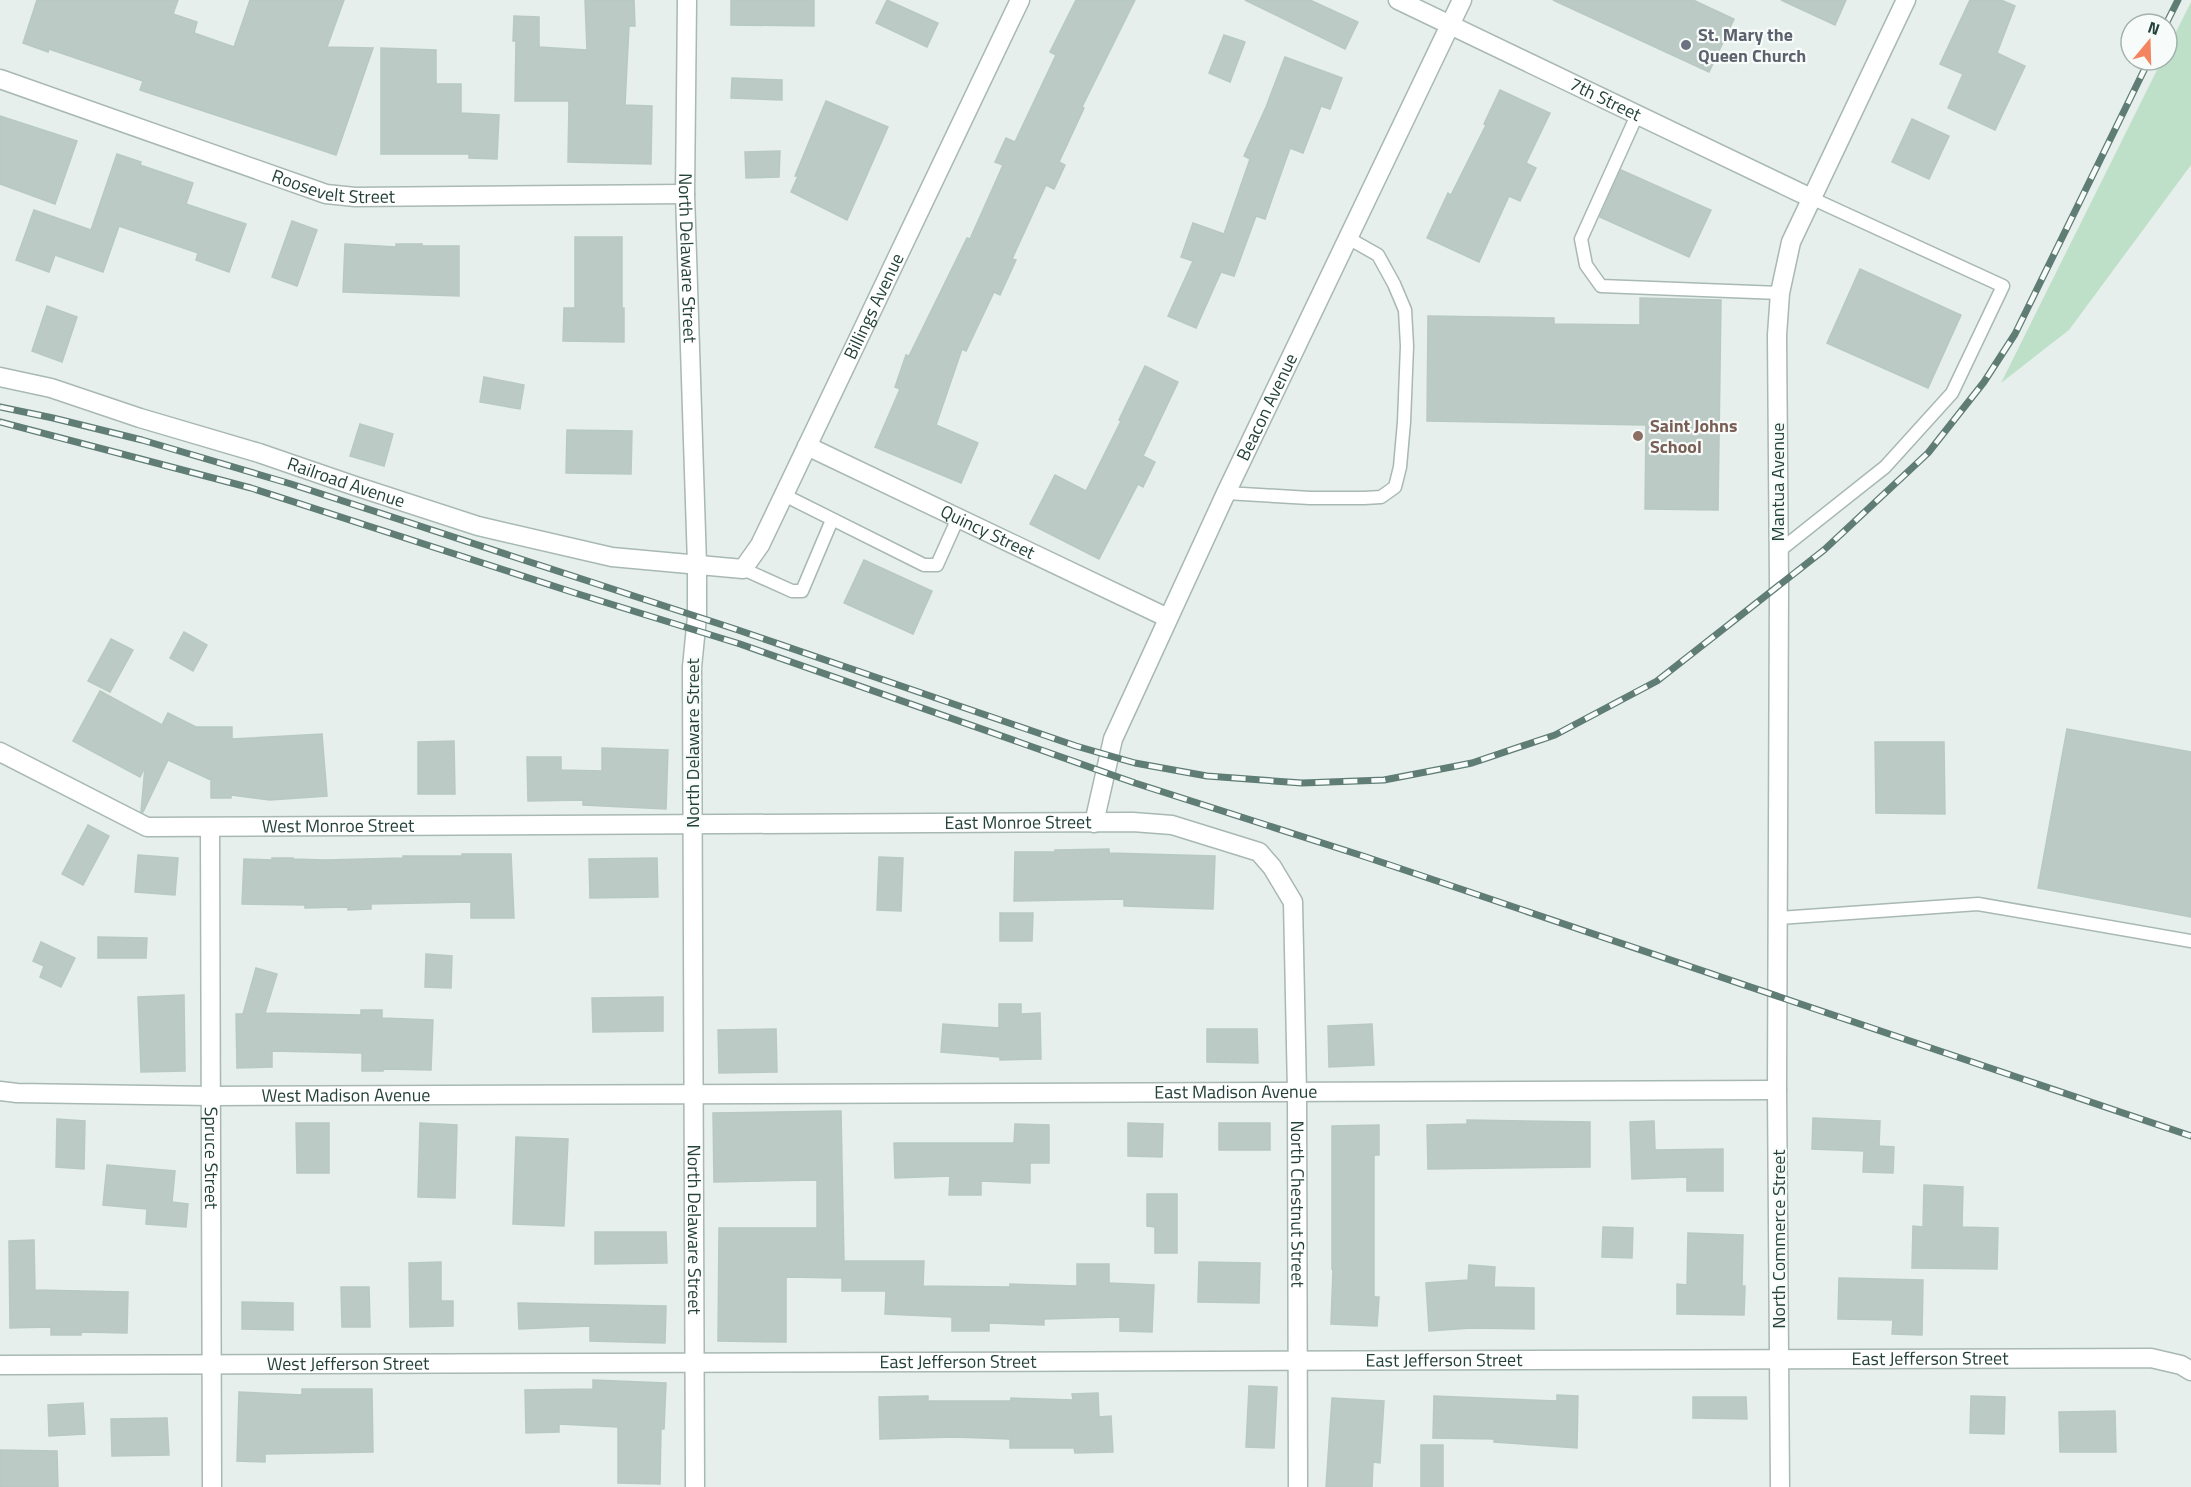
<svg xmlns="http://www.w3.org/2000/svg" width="2191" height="1487" font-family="'Titillium Web',sans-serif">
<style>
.green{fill:#bfe0c8}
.building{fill:#bbcac4;stroke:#b8c9c2;stroke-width:1.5}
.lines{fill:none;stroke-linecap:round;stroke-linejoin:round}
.service-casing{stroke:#a8b8b2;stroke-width:15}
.minor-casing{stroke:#a8b8b2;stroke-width:21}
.service{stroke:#fff;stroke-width:12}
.minor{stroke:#fff;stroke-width:18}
.rail-casing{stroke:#5f7d75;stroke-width:7}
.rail{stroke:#f7fbf9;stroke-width:4.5;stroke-dasharray:14;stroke-linecap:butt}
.worship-dot{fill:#6b7280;stroke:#f7fbf9;stroke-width:2}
.education-dot{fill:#8d6e63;stroke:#f7fbf9;stroke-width:2}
.labels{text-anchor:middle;stroke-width:4.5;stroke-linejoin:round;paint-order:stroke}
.worship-label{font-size:18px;font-weight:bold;fill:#5b616d;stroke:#f7fbf9;text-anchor:start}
.street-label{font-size:18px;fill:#24423a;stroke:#f7fbf9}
.education-label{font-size:18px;font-weight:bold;fill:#785e54;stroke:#f7fbf9;text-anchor:start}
</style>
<rect width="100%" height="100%" fill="#e6efeb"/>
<!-- green -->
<path class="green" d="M2191 2V165L2069 330 2001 383 2162 60H2167V50Z"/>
<!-- building -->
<g class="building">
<path d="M37 0H178L173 14 197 22 194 33 234 47 250 0H344L327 47 373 48 336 155 140 90 143 81 49 49 48 52 23 43Z"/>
<path d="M585 0H634L635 26H629L625 105 652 106 651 164 568 162 569 101H515L516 41H513L514 16 539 17V47L587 50Z"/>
<path d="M731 0H814V26L731 25Z"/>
<path d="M887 0 938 23 927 47 876 23Z"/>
<path d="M1076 0H1135L1082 107 1084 108 1059 162 1065 165 1054 189 1046 185 1012 259 1016 260 1000 295 994 292 966 351 962 349 936 425 978 443 961 483 875 447 900 389 895 387 906 355 909 356 967 238 970 239 1003 165 995 162 1006 138 1015 142 1056 55 1050 52Z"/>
<path d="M1245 0H1310L1358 22 1345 49Z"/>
<path d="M1553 0H1693L1734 19 1709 72Z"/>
<path d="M1781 0H1846L1835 25Z"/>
<path d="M1970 0H2001L2015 6 1997 53 2025 66 1995 130 1948 108 1963 74 1940 64Z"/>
<path d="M1224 35 1245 42 1230 82 1209 73Z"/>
<path d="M381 48 436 50V84H461V113L499 115 497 159 469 158V154H381Z"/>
<path d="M1285 57 1342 78 1330 109 1321 106 1303 153 1290 148 1265 219 1256 216 1234 276 1221 272 1196 328 1168 316 1193 261 1181 257 1193 223 1224 234 1250 159 1244 156 1266 107Z"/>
<path d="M732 78 782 80V100L731 98Z"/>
<path d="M1500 90 1550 113 1526 163 1536 168 1520 201 1509 196 1479 262 1427 238 1448 193 1451 195 1486 125 1484 124Z"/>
<path d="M826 101 888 127 847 220 791 192 798 176H795Z"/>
<path d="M0 116 77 141 55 204 0 184Z"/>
<path d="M1912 119 1949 136 1929 179 1892 162Z"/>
<path d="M780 151 779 177 746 178 745 152Z"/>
<path d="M117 154 141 162 140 165 193 183 186 204 246 224 229 272 196 260 198 253 119 226 103 272 55 255 49 272 16 260 34 210 91 230Z"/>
<path d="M1621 170 1711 210 1689 257 1600 217Z"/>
<path d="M292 221 317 230 297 286 272 277Z"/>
<path d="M575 237H622V308H624V342L563 341 564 308H575Z"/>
<path d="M345 244 396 247V244H422V246H459V296L343 292Z"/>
<path d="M1860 269 1961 315 1928 388 1827 343Z"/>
<path d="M1640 298 1721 300 1718 510 1645 509 1646 425 1427 421 1428 316 1554 318V324L1640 325Z"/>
<path d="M47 306 77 317 62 362 32 351Z"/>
<path d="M1145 366 1178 382 1143 456 1155 462 1143 487 1138 484 1099 559 1030 524 1055 475 1086 491 1121 421 1119 420Z"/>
<path d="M484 377 524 385 520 409 480 402Z"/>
<path d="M360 424 393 434 384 466 350 456Z"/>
<path d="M567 430 632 431 631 474 566 473Z"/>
<path d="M864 560 932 591 913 634 844 603Z"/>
<path d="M184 632 207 645 193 671 170 658Z"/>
<path d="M111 639 133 650 110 692 88 681Z"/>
<path d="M100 691 162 725 168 713 196 727H232V739L322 734 327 796 270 800 231 795V798H211V780L168 760 143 812H141L145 767 140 777 73 741Z"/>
<path d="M2067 729 2191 752V917L2038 888Z"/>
<path d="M454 741 455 794H418V742Z"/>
<path d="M1875 742H1944L1945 814 1876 813Z"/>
<path d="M602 748 668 750 666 809 583 805V800L528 801 527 757H561V770L602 771Z"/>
<path d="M88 825 109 836 83 885 62 874Z"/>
<path d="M1109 849V853L1215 856 1213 909 1124 906V899L1014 901 1015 852H1055V850Z"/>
<path d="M462 854H511L514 918H471V902L371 904V909L348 910V907L305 908V905L242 904 244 859 272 860V858H293V859L325 860 403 858V856H462Z"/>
<path d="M138 855 178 858 175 895 135 892Z"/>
<path d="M879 857 903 858 901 911 877 910Z"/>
<path d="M657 858 658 897 590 898 589 859Z"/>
<path d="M1000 913H1033L1032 941H1000Z"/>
<path d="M98 937 147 938 146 958H98Z"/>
<path d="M41 942 75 958 61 987 40 977 44 966 33 961Z"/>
<path d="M426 954 452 956 451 988 425 987Z"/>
<path d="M256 968 277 974 265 1013 361 1015V1010H382V1018L433 1020 431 1070 383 1069V1071H362V1053L272 1051V1067L237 1068 236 1014H243Z"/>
<path d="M184 995 185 1071 141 1072 138 997Z"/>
<path d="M663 997V1031L593 1032 592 998Z"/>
<path d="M999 1004H1021V1014L1040 1013 1041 1059 1000 1060V1057L941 1052 943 1024 999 1028Z"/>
<path d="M1372 1024 1374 1065 1329 1067 1328 1026Z"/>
<path d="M776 1029 777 1072 719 1073 718 1030Z"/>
<path d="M1207 1029H1257L1258 1063 1207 1062Z"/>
<path d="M841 1111 844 1261H924L923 1286 1010 1287V1284L1077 1286V1264H1109V1283L1154 1285 1152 1332 1120 1331V1317L1044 1319V1325L989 1323V1331H952V1317L885 1314 886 1291H842V1278L786 1277V1342L718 1341 719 1228H817V1180L714 1182 713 1113Z"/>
<path d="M1813 1118 1880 1121 1879 1146 1894 1147 1893 1173 1863 1172 1864 1151 1812 1149Z"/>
<path d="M57 1119 85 1121 84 1169 56 1167Z"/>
<path d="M1467 1120 1590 1122V1167L1428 1169 1427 1125 1467 1124Z"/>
<path d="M1654 1121 1655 1150 1723 1149V1191H1687V1177L1632 1179 1630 1122Z"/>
<path d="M296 1123H329V1173H297Z"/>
<path d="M420 1123 457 1125 455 1198 418 1197Z"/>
<path d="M1128 1123 1163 1124 1162 1157 1128 1156Z"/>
<rect x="1219" y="1123" width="51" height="27"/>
<path d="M1015 1124 1049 1125V1163H1030V1183L981 1181V1195H949L950 1176 895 1178 894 1143H1014Z"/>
<path d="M1379 1125V1155H1374V1297H1379L1377 1326 1331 1324 1333 1269H1332V1126Z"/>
<path d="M516 1137 568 1139 564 1226 513 1224Z"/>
<path d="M107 1165 175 1171 172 1202 188 1204 186 1227 146 1224 147 1209 103 1205Z"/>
<path d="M1924 1185 1963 1187 1962 1227 1998 1228 1997 1269 1912 1268 1913 1226 1923 1227Z"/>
<path d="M1147 1194H1177V1253H1155V1227L1147 1226Z"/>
<path d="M1603 1227 1633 1228 1632 1258 1602 1257Z"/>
<path d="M595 1232H666L667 1263 595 1264Z"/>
<path d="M1688 1233 1743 1235 1742 1286H1745L1744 1315 1677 1314V1284L1687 1285Z"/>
<path d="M34 1240 35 1290 128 1292 127 1333 81 1332V1335H51V1327L10 1328 9 1241Z"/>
<path d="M441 1262V1301H453V1326L410 1327 409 1263Z"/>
<path d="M1199 1262 1260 1263 1259 1303 1198 1302Z"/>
<path d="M1469 1265 1495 1267 1494 1287 1534 1288V1329L1471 1328 1429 1331 1426 1283 1468 1280Z"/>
<path d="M1839 1278 1923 1280 1922 1335 1892 1334 1893 1320 1838 1319Z"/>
<path d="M341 1287H369L370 1327H342Z"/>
<path d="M242 1302 293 1303V1330L242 1329Z"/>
<path d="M518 1303 666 1306 665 1343 590 1341V1326L519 1329Z"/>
<path d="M593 1380 666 1383 664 1429H661L660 1484 618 1483V1427L559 1424V1432L526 1433 525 1390 593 1389Z"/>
<path d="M1249 1386 1277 1387 1274 1448 1246 1447Z"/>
<path d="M302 1389H372L373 1452 265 1454V1462L237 1461 239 1392 302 1395Z"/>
<path d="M1098 1393 1099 1417 1111 1416 1113 1452 1075 1453 1074 1448H1010V1439L954 1437 880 1439 879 1397 928 1396V1401H1011V1398L1073 1400 1072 1394Z"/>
<path d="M1557 1395 1578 1396 1577 1448 1494 1442V1439L1433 1438 1434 1396 1557 1401Z"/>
<path d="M1971 1396 2005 1397 2004 1434 1970 1433Z"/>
<path d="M1693 1397H1746L1747 1419 1693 1418Z"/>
<path d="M1332 1398 1384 1401 1380 1463 1373 1462 1372 1487H1326Z"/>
<path d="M83 1403 85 1434 49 1436 48 1405Z"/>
<path d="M2115 1411 2116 1452H2060L2059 1412Z"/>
<path d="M167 1418 169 1455 112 1456 111 1419Z"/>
<rect x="1421" y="1445" width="22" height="42"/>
<path d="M0 1450 57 1451 58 1487H0Z"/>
</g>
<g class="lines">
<!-- service casing -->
<g class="service-casing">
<g id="service">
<path d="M1637 115 1581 239 1586 265 1601 286 1780 293"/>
<path d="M1226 493 1310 498H1364L1381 497 1395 487 1400 467 1404 422 1407 346 1405 310 1394 284 1378 255 1348 238"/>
<path d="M784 495 924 565H937L958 518"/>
<path d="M1779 551 1885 467 1952 393 2003 286 1811 198"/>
<path d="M743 569 792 591H802L832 520"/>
<path d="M1779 918 1978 904 2191 941"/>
</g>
</g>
<!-- minor casing -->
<g class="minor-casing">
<g id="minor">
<path id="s1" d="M687 0 685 194 697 564V617L692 667 695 1487"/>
<path id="s2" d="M1398 0 1811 198"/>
<path id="s3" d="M0 79 326 194 355 197 685 194"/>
<path id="s4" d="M0 377 51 388 140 418 259 453 355 486 478 526 612 557 743 569 760 545 1020 0"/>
<path id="s5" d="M807 446 1168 618"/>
<path id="s6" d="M0 752 147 827 1133 822 1172 825 1259 852 1272 867 1293 902 1297 1092 1298 1487"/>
<path id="s7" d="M1094 823 1113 739 1226 493 1462 0"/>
<path id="s8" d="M210 828 212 1487"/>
<path id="s9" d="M0 1091 17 1093 212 1096 1777 1090"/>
<path id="s10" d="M0 1365 2151 1358 2181 1365 2191 1371"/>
<path d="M1780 1487 1777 1090 1779 585 1777 335 1780 293 1791 242 1906 0"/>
</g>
</g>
<!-- service -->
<use href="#service" class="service"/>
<!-- minor -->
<use href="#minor" class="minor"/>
<!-- rail casing -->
<g class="rail-casing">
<g id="rail">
<path d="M2166 24 2178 0"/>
<path d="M0 407 53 418 142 440 291 484 738 630 1076 746 1135 763 1207 776 1302 783 1384 780 1472 763 1555 735 1657 681 1824 550 1928 453 1984 382 2015 334 2149 60"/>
<path d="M0 422 251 488 575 593 740 644 1135 783 1366 857 2191 1136"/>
</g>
</g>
<!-- rail -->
<use href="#rail" class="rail"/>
</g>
<!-- markers -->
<circle class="worship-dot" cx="1686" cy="45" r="6"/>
<circle class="education-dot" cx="1638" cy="436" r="6"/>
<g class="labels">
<!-- worship labels -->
<g class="worship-label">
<text x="1698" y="41">St. Mary the<tspan x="1698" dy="21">Queen Church</tspan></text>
</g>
<!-- street labels -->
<g class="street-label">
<text dy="6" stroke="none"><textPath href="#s2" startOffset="230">7th Street</textPath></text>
<text dy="6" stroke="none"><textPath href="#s3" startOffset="352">Roosevelt Street</textPath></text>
<text dy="6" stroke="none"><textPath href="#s1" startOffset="258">North Delaware Street</textPath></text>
<text dy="6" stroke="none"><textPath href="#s4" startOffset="1064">Billings Avenue</textPath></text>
<text dy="6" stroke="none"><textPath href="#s7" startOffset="452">Beacon Avenue</textPath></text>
<text dy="6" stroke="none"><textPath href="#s4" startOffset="362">Railroad Avenue</textPath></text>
<text transform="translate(1778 482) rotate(-90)" y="6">Mantua Avenue</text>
<text dy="6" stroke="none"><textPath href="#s5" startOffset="200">Quincy Street</textPath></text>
<text transform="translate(693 743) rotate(-90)" y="6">North Delaware Street</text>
<text dy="6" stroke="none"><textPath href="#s6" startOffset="1036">East Monroe Street</textPath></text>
<text dy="6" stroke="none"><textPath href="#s6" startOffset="356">West Monroe Street</textPath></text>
<text dy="6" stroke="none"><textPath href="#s9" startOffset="1236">East Madison Avenue</textPath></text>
<text dy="6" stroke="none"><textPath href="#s9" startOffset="346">West Madison Avenue</textPath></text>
<text dy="6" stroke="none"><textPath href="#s8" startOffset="330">Spruce Street</textPath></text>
<text dy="6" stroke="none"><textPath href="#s6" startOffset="1644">North Chestnut Street</textPath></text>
<text dy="6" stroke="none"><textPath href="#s1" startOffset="1230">North Delaware Street</textPath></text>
<text transform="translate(1779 1239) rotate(-90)" y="6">North Commerce Street</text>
<text dy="6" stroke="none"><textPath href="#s10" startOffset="1930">East Jefferson Street</textPath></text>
<text dy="6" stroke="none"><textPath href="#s10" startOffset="1444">East Jefferson Street</textPath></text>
<text dy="6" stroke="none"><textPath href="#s10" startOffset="958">East Jefferson Street</textPath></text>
<text dy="6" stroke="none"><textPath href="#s10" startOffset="348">West Jefferson Street</textPath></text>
</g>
<!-- education labels -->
<g class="education-label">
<text x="1650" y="432">Saint Johns<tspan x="1650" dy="21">School</tspan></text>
</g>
</g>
<!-- north arrow -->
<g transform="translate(2149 42) rotate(19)"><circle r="28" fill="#f7fbf9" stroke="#a3b1ad" stroke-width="1.5"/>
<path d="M0-4.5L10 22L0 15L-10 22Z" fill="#f4845f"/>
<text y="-9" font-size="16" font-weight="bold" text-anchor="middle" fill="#24423a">N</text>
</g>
</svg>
